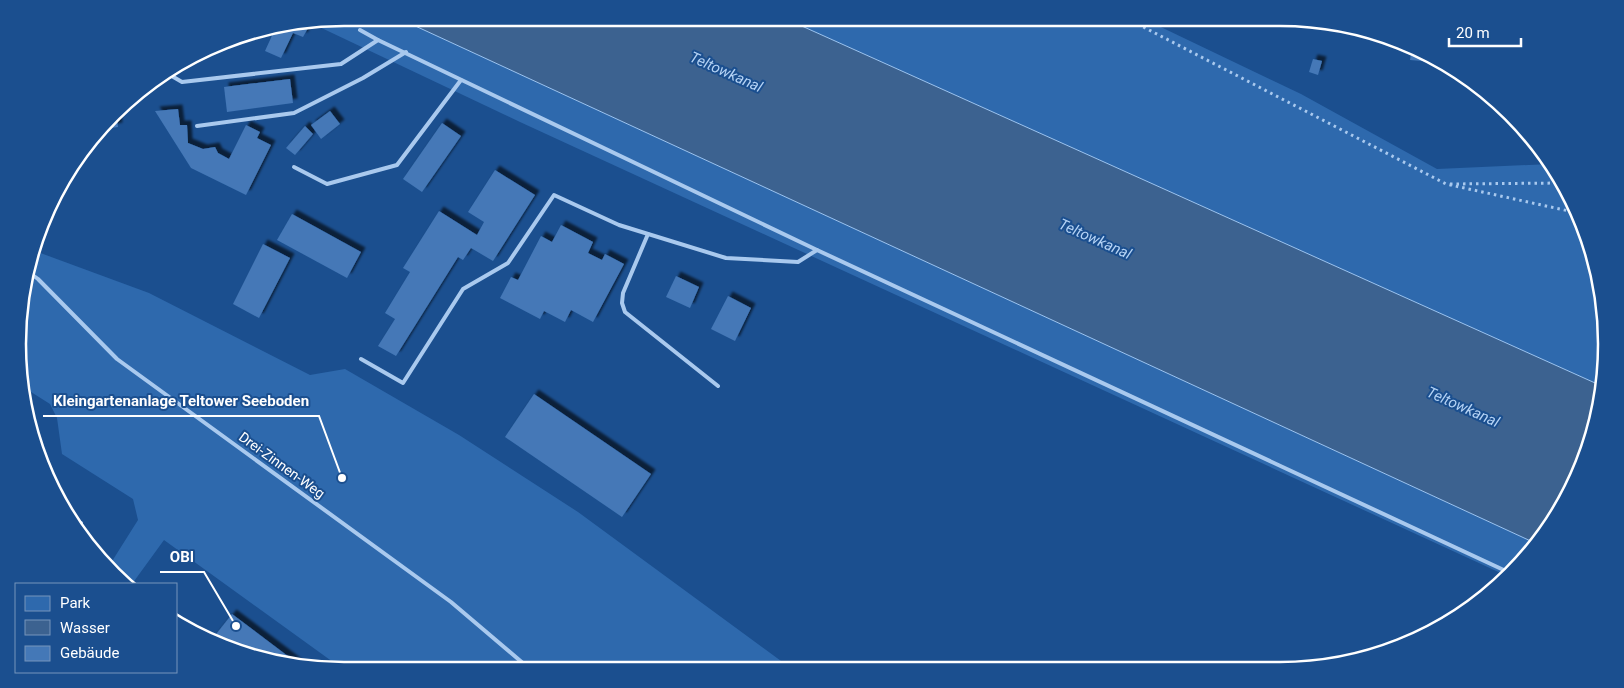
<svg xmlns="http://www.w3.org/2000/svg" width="1624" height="688" font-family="Roboto,sans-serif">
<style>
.green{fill:#2e69ad}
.water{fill:#3c6290;stroke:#9cc4f0}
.building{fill:#4478b7;filter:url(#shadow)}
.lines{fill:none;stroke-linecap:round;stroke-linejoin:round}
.path{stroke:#a9c9ee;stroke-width:3;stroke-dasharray:2.5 4;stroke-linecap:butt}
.lane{stroke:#a9c9ee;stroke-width:4}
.labels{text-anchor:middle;stroke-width:4;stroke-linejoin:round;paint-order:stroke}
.street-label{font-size:14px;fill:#fff;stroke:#1b4f8f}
.water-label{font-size:15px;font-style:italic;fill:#b5d3f5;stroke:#1b4f8f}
.rim{fill:none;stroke:#fff;stroke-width:2.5}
.leader{fill:none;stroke:#fff;stroke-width:2}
.callout-dot{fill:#fff;stroke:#1b4f8f;stroke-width:2}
.callout-label{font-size:15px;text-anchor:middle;font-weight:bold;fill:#fff;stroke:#1b4f8f;stroke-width:4;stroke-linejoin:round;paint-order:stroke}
</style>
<defs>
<filter id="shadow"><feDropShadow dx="4.5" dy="-4.5" stdDeviation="1" flood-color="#0009"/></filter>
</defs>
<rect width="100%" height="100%" fill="#1b4f8f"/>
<!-- green -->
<g class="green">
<path d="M344 18H398L1535 543 1505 575 520 122 311 23Z"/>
<path d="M784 18H1142L1301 94 1437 169 1550 164 1573 200 1595 260 1606 323 1604 387Z"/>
<path d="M35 251 149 293 310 375 345 369 459 435 578 512 792 669 344 670 164 540 132 584H125L109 566 138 520 133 499 62 454 57 418 50 404 20 385 24 281Z"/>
</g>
<!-- water -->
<path class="water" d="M398 18H784L1604 387 1589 449 1551 526 1535 543Z"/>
<!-- building -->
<g class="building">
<path d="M301 25 308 28 303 37 293 33 281 58 265 51 275 29Z"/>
<path d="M1335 27 1376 33 1375 36 1335 29Z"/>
<path d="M1412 47 1443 61 1446 63 1410 60Z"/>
<path d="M1313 59 1322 61 1318 75 1309 72Z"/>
<path d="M290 79 293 103 227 112 224 87Z"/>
<path d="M178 109 180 125H187L188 143 203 149 215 147 218 153 229 159 246 125 260 132 257 138 271 145 246 195 191 168 155 111Z"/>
<path d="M330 111 340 124 321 139 311 125Z"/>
<path d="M116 114 118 127 104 129Z"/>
<path d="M442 123 461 136 422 192 403 179Z"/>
<path d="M305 126 313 134 295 155 286 148Z"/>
<path d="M495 170 535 195 493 261 471 248 463 260 458 257 396 356 378 346 395 319 385 313 410 272 403 268 439 211 477 235 484 222 468 212Z"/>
<path d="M292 214 361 252 347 278 277 240Z"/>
<path d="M561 225 593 242 588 253 602 260 605 254 624 264 593 322 571 310 565 322 544 311 540 319 500 298 511 277 518 280 541 236 552 242Z"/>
<path d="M263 244 290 258 259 318 233 304Z"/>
<path d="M676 276 699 287 690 308 666 297Z"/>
<path d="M728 296 751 308 735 341 711 329Z"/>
<path d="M534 394 651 474 622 517 505 437Z"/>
<path d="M232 614 297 663 239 653 213 638Z"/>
</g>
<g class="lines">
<!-- path -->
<g class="path">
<path d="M339 18 348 23"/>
<path d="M1126 18 1446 184 1578 213"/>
<path d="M1450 184 1562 183"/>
</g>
<!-- lane -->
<g class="lane">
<path d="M360 30 378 40 817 250 1508 572"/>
<path d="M170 75 182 82 341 64 378 40"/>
<path d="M197 126 294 113 363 78 406 52"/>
<path d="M294 167 327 184 397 165 461 80"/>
<path d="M648 234 623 293 622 303 625 312 718 386"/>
<path d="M27 271 38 279 117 359 451 602 531 670"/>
<path d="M361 359 403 383 463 289 508 263 554 195 619 225 726 258 798 262 817 250"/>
<path d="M78 528 81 523"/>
</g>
</g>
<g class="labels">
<!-- street labels -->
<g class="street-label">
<text transform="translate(282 465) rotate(36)" y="5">Drei-Zinnen-Weg</text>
</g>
<!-- water labels -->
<g class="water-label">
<text transform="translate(726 72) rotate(24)" y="5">Teltowkanal</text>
<text transform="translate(1095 239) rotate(24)" y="5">Teltowkanal</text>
<text transform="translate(1463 407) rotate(24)" y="5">Teltowkanal</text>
</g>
</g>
<!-- crop -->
<path d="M0 0H1624V688H0ZM344 26H1280A318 318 0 0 1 1598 344V344A318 318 0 0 1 1280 662H344A318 318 0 0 1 26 344V344A318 318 0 0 1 344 26Z" fill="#1b4f8f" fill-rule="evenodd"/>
<path class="rim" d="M344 26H1280A318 318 0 0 1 1598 344V344A318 318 0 0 1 1280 662H344A318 318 0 0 1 26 344V344A318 318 0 0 1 344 26Z"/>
<!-- callouts -->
<path class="leader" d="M342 478L319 416H43M236 626L204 572H160"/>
<g class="callout-dot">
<circle cx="342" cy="478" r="5"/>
<circle cx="236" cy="626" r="5"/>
</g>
<g class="callout-label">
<text x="181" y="406">Kleingartenanlage Teltower Seeboden</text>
<text x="182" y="562">OBI</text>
</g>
<!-- legend -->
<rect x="15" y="583" width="162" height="90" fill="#1b4f8f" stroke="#7695bc"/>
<rect x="25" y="596" width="25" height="15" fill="#2e69ad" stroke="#7695bc"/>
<text x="60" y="608" font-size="15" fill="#ffffff">Park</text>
<rect x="25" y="620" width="25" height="15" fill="#3c6290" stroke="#7695bc"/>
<text x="60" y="633" font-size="15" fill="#ffffff">Wasser</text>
<rect x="25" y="646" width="25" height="15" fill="#4478b7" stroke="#7695bc"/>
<text x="60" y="658" font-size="15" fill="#ffffff">Gebäude</text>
<!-- scale -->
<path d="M1449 38v8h72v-8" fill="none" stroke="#ffffff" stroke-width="2.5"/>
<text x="1456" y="38" font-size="15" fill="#ffffff" stroke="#1b4f8f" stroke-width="4" paint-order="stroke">20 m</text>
</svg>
